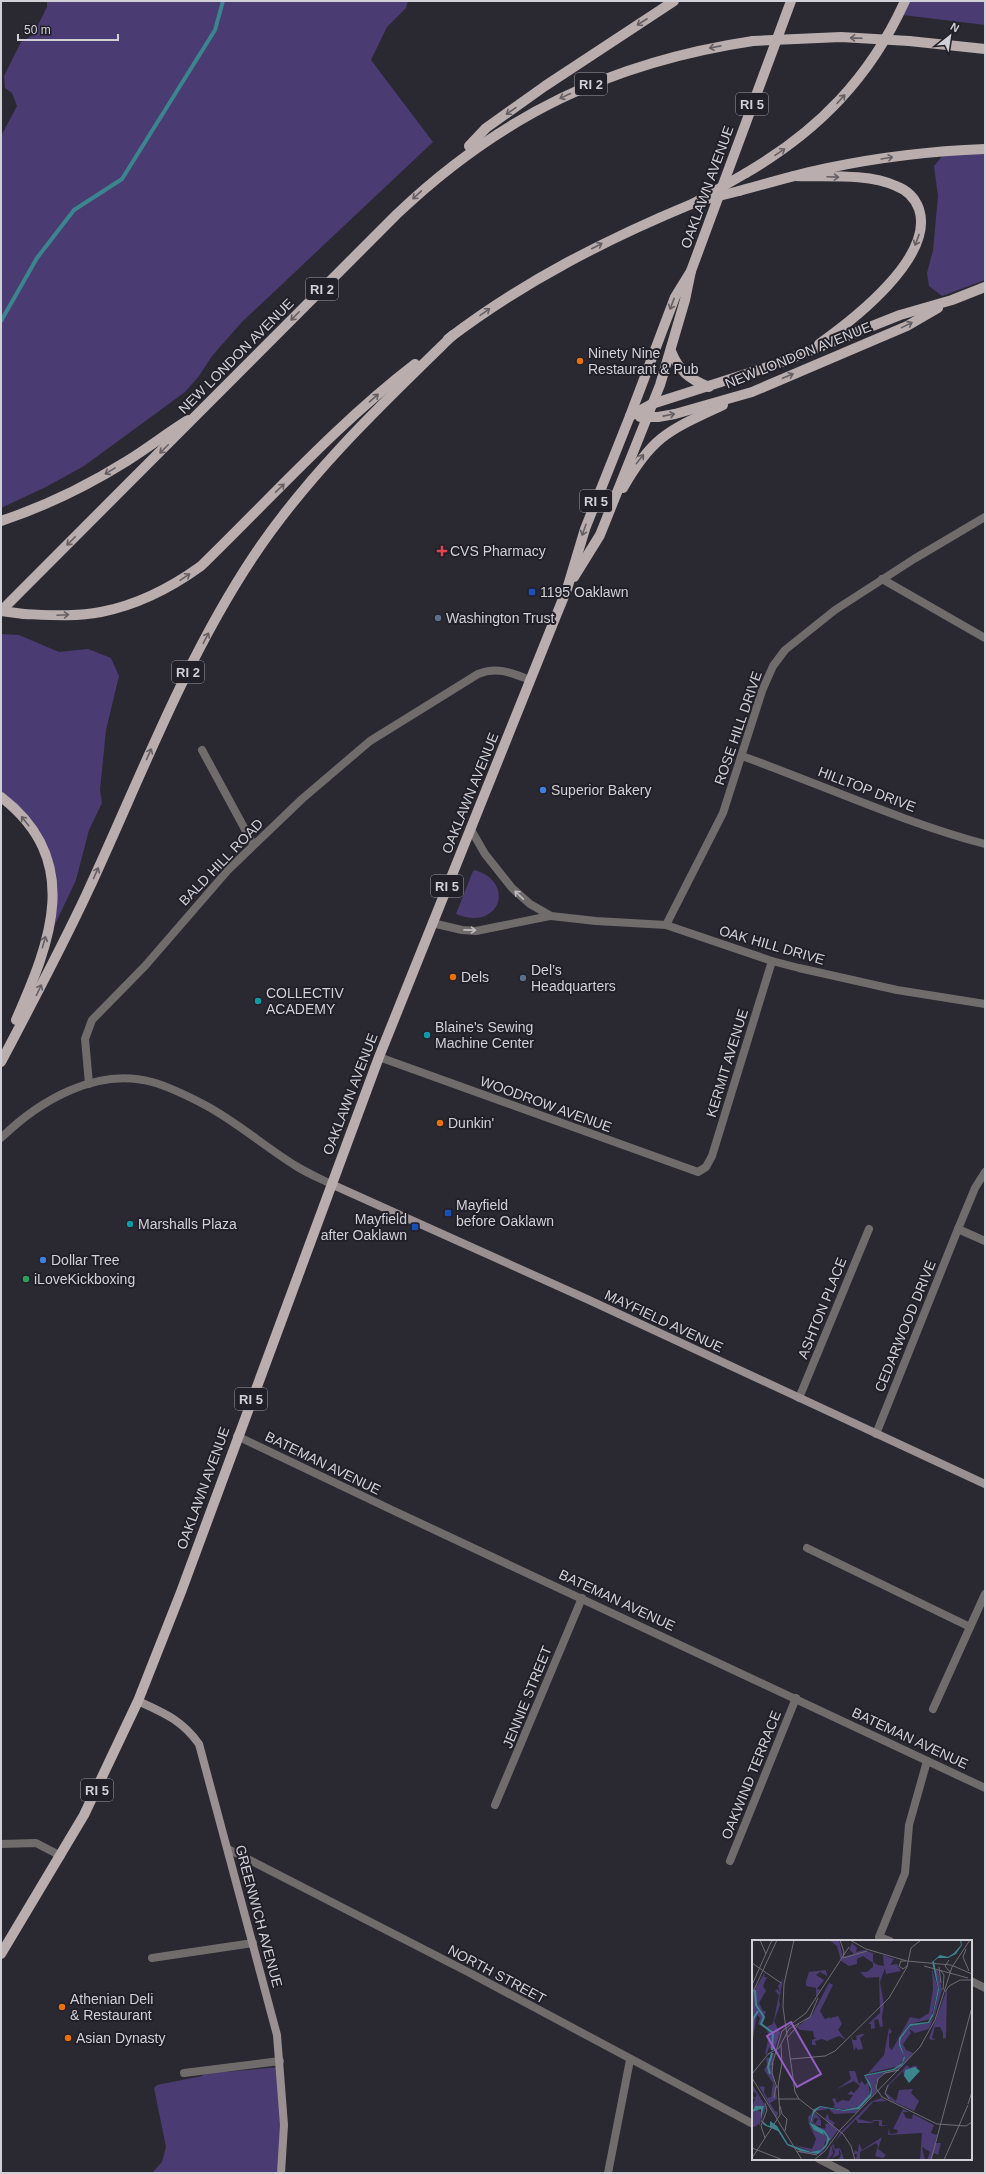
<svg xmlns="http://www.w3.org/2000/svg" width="986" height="2174" font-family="Helvetica,sans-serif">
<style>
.green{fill:#4a3b72}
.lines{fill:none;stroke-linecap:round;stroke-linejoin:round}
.stream{stroke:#3b858e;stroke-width:4}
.street{stroke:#716c6c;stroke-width:8}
.secondary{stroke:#9a9092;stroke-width:8}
.primary{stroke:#b9adae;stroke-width:10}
.primary-bridge{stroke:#b9adae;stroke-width:10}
.oneway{stroke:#655f64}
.oneway2{stroke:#bebcc1}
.food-dot{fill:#e8710a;stroke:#211f28;stroke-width:1.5}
.health-dot{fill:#e0444e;stroke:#211f28;stroke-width:1.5}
.transit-dot{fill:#1a4fb4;stroke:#211f28;stroke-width:1.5}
.service-dot{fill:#5c6f8a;stroke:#211f28;stroke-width:1.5}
.shop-dot{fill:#3f7fe0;stroke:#211f28;stroke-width:1.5}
.culture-dot{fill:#0f9aa8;stroke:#211f28;stroke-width:1.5}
.leisure-dot{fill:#2e9e5b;stroke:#211f28;stroke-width:1.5}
.labels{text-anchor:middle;stroke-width:4;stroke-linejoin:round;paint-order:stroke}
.shield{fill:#211f28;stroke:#9c9ba2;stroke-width:1}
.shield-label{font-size:13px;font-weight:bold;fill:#d1d0d6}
.street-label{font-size:14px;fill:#d1d0d6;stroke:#211f28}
.poi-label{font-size:14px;fill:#d1d0d6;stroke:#211f28;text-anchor:start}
.inset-river{fill:none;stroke:#3b858e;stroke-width:2}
.inset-road{fill:none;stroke:#6d6c73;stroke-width:1}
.view{fill:#955dc6;fill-opacity:0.15;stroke:#955dc6;stroke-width:2}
.inset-edge{fill:none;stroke:#d1d0d6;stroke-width:2}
</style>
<rect width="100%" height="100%" fill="#2a2931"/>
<!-- green -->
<g class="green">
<path d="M47 1H408L406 8 387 27 371 60 433 142 242 322 212 356 199 376 185 392 84 466 46 487 1 508V136L17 106 12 93 5 88 4 76 21 42 33 35 47 7Z"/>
<path d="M909 1H985V25L903 15Z"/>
<path d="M985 152V280L942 296 929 286 927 273 933 250 938 196 934 166 944 154Z"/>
<path d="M1 634 19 635 59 652 88 649 111 658 119 676 106 730 100 790 102 803 89 830 76 880 50 935 46 847 1 795Z"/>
<path d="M475 870C517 883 499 932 456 914L473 871Z"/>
<path d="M281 2067 282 2173H152L162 2162 166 2147 154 2088 157 2085 202 2076 204 2074 212 2073Z"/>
</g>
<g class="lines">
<!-- stream -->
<path class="stream" d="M1 321 37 258 74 210 122 179 215 30 223 1"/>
<!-- street -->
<g class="street">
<path d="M882 579 985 638"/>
<path d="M202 750 253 844"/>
<path d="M742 756C823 785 902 822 985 844"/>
<path d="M470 828 485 854 512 888 530 904 551 916 596 921 666 925 772 961 799 968 897 990 985 1004"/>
<path d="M432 923 462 930 476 931 550 916"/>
<path d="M666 925 723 813 762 691 773 666 785 650 835 610 914 559 985 517"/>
<path d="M379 1057 698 1172 706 1167 712 1156 772 961"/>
<path d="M89 1084 85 1039 92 1020 145 966 229 869 302 799 370 741 478 674C497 666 512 673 530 680"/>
<path d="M1 1138C39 1101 96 1067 152 1082 170 1087 188 1096 205 1105 237 1122 265 1147 296 1166 307 1173 319 1178 331 1184"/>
<path d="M985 1172 975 1188 958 1229 985 1241"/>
<path d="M799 1398 869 1229"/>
<path d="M876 1434 958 1229"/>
<path d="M237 1436 390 1509 985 1788"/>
<path d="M807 1548 970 1627"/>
<path d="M933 1709 985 1594"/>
<path d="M495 1805 582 1598"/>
<path d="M1 1844 36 1843 61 1856"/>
<path d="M228 1849 468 1972 753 2124"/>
<path d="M730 1861 796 1698"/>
<path d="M890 1941 879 1937 905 1873 909 1825 927 1761"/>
<path d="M152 1958 253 1943"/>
<path d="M971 1981 985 1988"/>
<path d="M184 2073 280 2061"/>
<path d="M819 2159 846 2173"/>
<path d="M608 2173 630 2060"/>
</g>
<!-- secondary -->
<g class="secondary">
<path d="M331 1184 589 1300 985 1484"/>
<path d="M138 1701C164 1713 182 1720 199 1744L277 2035 284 2125 281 2173"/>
</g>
<!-- primary -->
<g class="primary">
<path d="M909 41 985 49"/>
<path d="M469 146 486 128 545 86 674 1"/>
<path d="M746 173C818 131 870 78 905 1"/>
<path d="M794 176C825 177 868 173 896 186 907 190 915 198 919 209 935 257 853 320 819 344"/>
<path d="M739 191C769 183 798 174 828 168 880 157 932 151 985 149"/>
<path d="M448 339C524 281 607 239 694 203"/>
<path d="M671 351C679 371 689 379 709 387"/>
<path d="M630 416 652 404 774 365 900 315 952 300 985 287"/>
<path d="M640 417H658L675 414 752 392 907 326 938 308"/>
<path d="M623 488C653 435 670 430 723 405"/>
<path d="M1 521C46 506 87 486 127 461 148 448 167 433 188 420"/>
<path d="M574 577 600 535 660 385 685 300 691 271 791 1"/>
<path d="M1 611 397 214C501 115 612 62 753 41"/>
<path d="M24 614C49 615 76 617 101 612 137 605 172 587 201 566 271 498 337 424 415 364"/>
<path d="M1 797C83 860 51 941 16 1020"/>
<path d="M1 1062C31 1005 61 949 88 891 140 779 184 661 253 557 308 474 382 404 453 335"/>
<path d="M1 1954 84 1815 138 1701 181 1592 379 1057 554 621 567 589 585 529 630 416 675 297 691 271"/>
</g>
<!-- primary-bridge -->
<g class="primary-bridge">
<path d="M753 41 841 37 909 41"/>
<path d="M707 199 739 191"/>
<path d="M694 203 746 173"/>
<path d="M1 611 24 614"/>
</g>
</g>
<!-- one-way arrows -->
<defs><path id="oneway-shaft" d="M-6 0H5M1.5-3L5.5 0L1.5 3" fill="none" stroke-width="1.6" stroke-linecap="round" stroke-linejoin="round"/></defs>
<g class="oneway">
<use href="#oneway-shaft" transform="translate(642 22) rotate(147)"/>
<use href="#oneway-shaft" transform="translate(856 38) rotate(-178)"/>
<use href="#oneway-shaft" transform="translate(715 47) rotate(169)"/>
<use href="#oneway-shaft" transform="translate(565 96) rotate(155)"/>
<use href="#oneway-shaft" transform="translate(841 99) rotate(-48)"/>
<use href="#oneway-shaft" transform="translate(511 111) rotate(145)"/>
<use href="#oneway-shaft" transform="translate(780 152) rotate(-34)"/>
<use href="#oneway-shaft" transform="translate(887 158) rotate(-9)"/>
<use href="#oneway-shaft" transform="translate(833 177) rotate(2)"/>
<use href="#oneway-shaft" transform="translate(417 195) rotate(137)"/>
<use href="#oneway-shaft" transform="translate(917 240) rotate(111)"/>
<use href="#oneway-shaft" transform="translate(597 246) rotate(-27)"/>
<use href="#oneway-shaft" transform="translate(672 304) rotate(111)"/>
<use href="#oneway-shaft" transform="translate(485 312) rotate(-35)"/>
<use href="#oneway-shaft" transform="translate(295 316) rotate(135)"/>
<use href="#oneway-shaft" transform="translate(907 325) rotate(-26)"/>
<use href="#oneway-shaft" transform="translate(788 376) rotate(-23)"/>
<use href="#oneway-shaft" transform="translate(374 398) rotate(-41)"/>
<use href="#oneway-shaft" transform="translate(669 415) rotate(-11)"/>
<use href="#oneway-shaft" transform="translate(164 449) rotate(135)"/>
<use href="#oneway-shaft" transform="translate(640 459) rotate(-52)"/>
<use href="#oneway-shaft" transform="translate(110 471) rotate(149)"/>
<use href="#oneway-shaft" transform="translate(280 488) rotate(-44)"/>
<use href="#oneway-shaft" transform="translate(584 530) rotate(109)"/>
<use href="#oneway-shaft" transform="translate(71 541) rotate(135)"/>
<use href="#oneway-shaft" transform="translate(185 577) rotate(-34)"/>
<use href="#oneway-shaft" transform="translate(63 615) rotate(-3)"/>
<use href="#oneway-shaft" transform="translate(206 638) rotate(-63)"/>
<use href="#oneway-shaft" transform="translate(149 754) rotate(-66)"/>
<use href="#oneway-shaft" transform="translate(25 821) rotate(-129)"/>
<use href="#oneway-shaft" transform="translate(96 873) rotate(-66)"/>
<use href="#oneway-shaft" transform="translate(44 942) rotate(-74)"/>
<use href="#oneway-shaft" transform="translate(39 990) rotate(-64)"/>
</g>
<g class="oneway2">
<use href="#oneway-shaft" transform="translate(519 895) rotate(-136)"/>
<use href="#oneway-shaft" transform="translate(470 930) rotate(1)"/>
</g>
<!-- markers -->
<g class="food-dot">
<circle cx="580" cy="361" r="4"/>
<circle cx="453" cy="977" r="4"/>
<circle cx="440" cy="1123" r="4"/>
<circle cx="62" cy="2007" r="4"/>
<circle cx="68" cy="2038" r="4"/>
</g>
<path class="health-dot" d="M440 545h4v4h4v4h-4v4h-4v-4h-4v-4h4z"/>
<g class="transit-dot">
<rect x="528" y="588" width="8" height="8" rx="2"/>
<rect x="444" y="1209" width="8" height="8" rx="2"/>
<rect x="411" y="1223" width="8" height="8" rx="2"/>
</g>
<g class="service-dot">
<circle cx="438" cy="618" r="4"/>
<circle cx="523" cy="978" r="4"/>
</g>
<g class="shop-dot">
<circle cx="543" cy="790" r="4"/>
<circle cx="43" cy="1260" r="4"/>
</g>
<g class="culture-dot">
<circle cx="258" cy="1001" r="4"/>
<circle cx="427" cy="1035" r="4"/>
<circle cx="130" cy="1224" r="4"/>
</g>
<circle class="leisure-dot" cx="26" cy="1279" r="4"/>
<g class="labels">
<!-- shield labels -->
<g class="shield">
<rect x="575" y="73" width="32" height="22" rx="3"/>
<rect x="736" y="93" width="32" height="22" rx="3"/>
<rect x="306" y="278" width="32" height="22" rx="3"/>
<rect x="580" y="490" width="32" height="22" rx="3"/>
<rect x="172" y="661" width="32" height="22" rx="3"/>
<rect x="431" y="875" width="32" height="22" rx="3"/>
<rect x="235" y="1388" width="32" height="22" rx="3"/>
<rect x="81" y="1779" width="32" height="22" rx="3"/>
</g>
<g class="shield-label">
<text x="591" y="89">RI 2</text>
<text x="752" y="109">RI 5</text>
<text x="322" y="294">RI 2</text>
<text x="596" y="506">RI 5</text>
<text x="188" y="677">RI 2</text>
<text x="447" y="891">RI 5</text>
<text x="251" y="1404">RI 5</text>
<text x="97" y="1795">RI 5</text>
</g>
<!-- street labels -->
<g class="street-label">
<text transform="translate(707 187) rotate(-70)" y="5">OAKLAWN AVENUE</text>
<text transform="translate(798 355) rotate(-22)" y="5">NEW LONDON AVENUE</text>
<text transform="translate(236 356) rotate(-45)" y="5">NEW LONDON AVENUE</text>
<text transform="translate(738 728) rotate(-71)" y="5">ROSE HILL DRIVE</text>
<text transform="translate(867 789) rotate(21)" y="5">HILLTOP DRIVE</text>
<text transform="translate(470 793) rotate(-68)" y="5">OAKLAWN AVENUE</text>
<text transform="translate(221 862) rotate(-46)" y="5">BALD HILL ROAD</text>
<text transform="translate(772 945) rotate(16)" y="5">OAK HILL DRIVE</text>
<text transform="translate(727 1063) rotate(-73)" y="5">KERMIT AVENUE</text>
<text transform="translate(350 1094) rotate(-69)" y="5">OAKLAWN AVENUE</text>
<text transform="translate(546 1104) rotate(20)" y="5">WOODROW AVENUE</text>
<text transform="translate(822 1308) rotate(-68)" y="5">ASHTON PLACE</text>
<text transform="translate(664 1321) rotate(25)" y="5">MAYFIELD AVENUE</text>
<text transform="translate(905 1326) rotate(-68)" y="5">CEDARWOOD DRIVE</text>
<text transform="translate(323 1463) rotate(26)" y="5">BATEMAN AVENUE</text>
<text transform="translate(203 1488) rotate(-70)" y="5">OAKLAWN AVENUE</text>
<text transform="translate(617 1600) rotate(25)" y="5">BATEMAN AVENUE</text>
<text transform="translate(527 1697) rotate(-68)" y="5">JENNIE STREET</text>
<text transform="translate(910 1738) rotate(25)" y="5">BATEMAN AVENUE</text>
<text transform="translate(751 1775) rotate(-68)" y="5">OAKWIND TERRACE</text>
<text transform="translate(259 1916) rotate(75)" y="5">GREENWICH AVENUE</text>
<text transform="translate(497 1974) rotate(28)" y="5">NORTH STREET</text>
</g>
<!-- poi labels -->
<g class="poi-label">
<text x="588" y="358">Ninety Nine<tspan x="588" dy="16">Restaurant &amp; Pub</tspan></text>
<text x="450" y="556">CVS Pharmacy</text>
<text x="540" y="597">1195 Oaklawn</text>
<text x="446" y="623">Washington Trust</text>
<text x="551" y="795">Superior Bakery</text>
<text x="531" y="975">Del’s<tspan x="531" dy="16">Headquarters</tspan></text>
<text x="461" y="982">Dels</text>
<text x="266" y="998">COLLECTIV<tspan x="266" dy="16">ACADEMY</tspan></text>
<text x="435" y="1032">Blaine's Sewing<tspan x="435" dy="16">Machine Center</tspan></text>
<text x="448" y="1128">Dunkin'</text>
<text x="456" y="1210">Mayfield<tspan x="456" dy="16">before Oaklawn</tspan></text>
<text x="407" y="1224" text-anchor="end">Mayfield<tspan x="407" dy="16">after Oaklawn</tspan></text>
<text x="138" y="1229">Marshalls Plaza</text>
<text x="51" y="1265">Dollar Tree</text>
<text x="34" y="1284">iLoveKickboxing</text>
<text x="70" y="2004">Athenian Deli<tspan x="70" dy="16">&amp; Restaurant</tspan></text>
<text x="76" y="2043">Asian Dynasty</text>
</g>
</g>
<!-- overview -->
<g transform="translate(752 1940)">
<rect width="220" height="220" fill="#2a2931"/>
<path d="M77 0H87L91 17 102 14 97 9 100 3 105 8 104 12 112 10 123 14H121V22L126 25 132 26 131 15 142 19 138 25 145 24 149 31 134 34 133 28 128 42 132 65 130 77 131 86 128 87 126 79 122 80 123 88 119 89V84H116L128 73 127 37 114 38 108 32H115L121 27V23L111 16 105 19V24L97 26 89 21 85 6ZM180 29 186 48 179 79 158 84 147 98 152 118 147 126 118 133 112 138 132 115 137 88 140 92 137 94V107L140 110 158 77 167 79 177 73 181 49ZM74 30 75 36 68 32 64 35 72 40 65 49 68 50 64 57V48L54 46V41L57 32ZM183 30H186L190 50 183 75 177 89 163 93 157 89 159 93 151 104 154 110 161 113 151 126 143 131 129 135 124 143 125 151 104 173 82 174 77 169 64 171 68 167 92 171 107 169 117 159 120 150 113 136 142 130 150 125 153 118 148 103 149 98 158 86 177 83 181 78 187 50ZM13 32 12 37H15L11 46 14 51 7 63 11 71H14L10 83 14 87 21 84 27 55 23 51 25 49 28 52 26 46 31 39 27 61 28 65 22 81 28 93 23 107 20 111 17 107 15 114H13L17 95 14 88 6 84 8 78 5 75 0 103V54ZM77 43 81 45 68 71 73 79 78 77 79 80V78L86 76 90 84 86 90 94 100 87 96 75 101 70 99 63 101 64 105H60V100L64 98 62 97 61 91 48 90 45 87 60 75ZM195 49 194 98 191 99V93L188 87H183L180 98 184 99 179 100 177 98ZM109 94H113L108 98 111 109 106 110 104 107 102 111 99 96 101 100H105L104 96ZM20 113H22L20 128 25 159 18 163 23 171 26 172 25 179 7 146 13 147 12 152 15 158 19 157 21 143 12 130 15 125 14 118H18ZM155 125 158 128 161 126H165V128L158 129 152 136 151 131 137 145 134 153 144 161 147 150 161 149 159 153 167 161 162 171 138 160 133 154 136 145ZM97 131H103L107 144 110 141 113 145 116 142 118 154 107 167 89 170 81 167 83 165 80 159 83 158 85 163 90 160 97 161 101 155 95 154 99 151 102 153 108 146 102 141 85 149 99 139ZM0 144 14 167 10 181 12 166H3L0 169 3 159 0 158V156L3 158 5 154 0 151ZM129 158 135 161 121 162 106 179 120 182 121 180H130V185L137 186H127V181H122L120 183H106L104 179 81 203 83 209 87 208 89 210 92 220 87 219 89 214 87 209V215L80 218 83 212 80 205 81 214 76 219 79 220H75L78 208 89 192 119 162ZM5 169 10 173 8 185 6 184 3 187 0 186V172ZM151 169 157 172H151L154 178 160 179 161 174 182 185 179 193 185 195 183 203H189L186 215 182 213 178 220H175L178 212 170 207 173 220 168 219 170 193 136 195 137 188 138 194 145 193 146 190 141 189ZM62 172 69 179 63 178 61 181 63 184 66 179 69 180V186L64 185 66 187 74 189 73 184 77 183 73 178 76 174 77 179 83 183 81 186 86 190 69 214 48 213 45 207 49 211 68 213 78 201 73 191 65 188 60 183 59 180 61 179ZM60 173 58 184 62 190 72 195 71 192 75 197 71 209 62 213 42 205 60 209 64 199 57 184 56 177ZM130 197 126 209 134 215 131 218 123 216 126 206 124 203 108 212V220L104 219 105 214H102L103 210 106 212 107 203 110 210Z" fill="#4a3b72"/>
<path d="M208 0H209L210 5 204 14 196 18H186L182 21 187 50 181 76 177 83 158 86 149 98 148 103 153 118 150 125 142 130 113 136 118 143 120 150 119 156 107 169 92 171 68 167 62 173 59 183 73 191 78 199 74 207 66 214 49 211 35 205 26 191 12 185 9 181V169L0 172 3 166H12L9 180 15 185 18 186V181L25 186 36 204 59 212 69 210 74 204 75 197 71 192 72 195 62 190 58 184 61 170 68 166 91 170 106 167 118 154 119 149 112 135 141 129 150 123 152 116 147 105V98L158 84 176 82 181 73 186 48 180 22 188 15 196 17 202 13 209 5ZM163 127 168 131 157 143 152 136 153 130Z" fill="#3b858e"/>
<path class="inset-river" d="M3 50 4 65 12 77 9 84 21 93 20 110M0 100 1 79 6 71M18 134 16 127 20 113"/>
<path class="inset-road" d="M8 0 14 14M42 0 32 44 31 67 43 152 47 159 60 169M88 0 92 12 91 17M98 0 114 9 155 21 199 25 220 34M214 9 211 17 217 31M91 18 115 11M197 20 193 26 198 32M154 21H149L147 26 151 29 155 26M0 23 29 43M172 26 216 38M187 27 189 43M189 31 192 35 191 50M0 45 20 0M193 52 197 46 208 40H220M0 54 25 0M36 97 47 84M16 114 27 108 37 89 58 77 66 58M39 119 73 116 83 111 137 58 155 27 159 8 169 0M21 123 20 133 25 148M20 125 30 91 54 73 97 7M147 130 133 133 126 139 124 148 130 157 185 184 214 186 220 182M0 134 17 113M0 138 50 220M136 145 133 153 137 159M22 158 24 146M26 159H47M13 163 15 170 9 186 13 198M216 164 220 152M28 166 30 174 35 179 33 191M60 169 91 194 99 206 103 220M0 208 31 220M45 211 65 215M0 218 28 175 26 146 30 123 29 105M62 220 73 211 88 190 168 107 183 80 200 27 218 0M179 220 220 67M192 220 216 165"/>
<path class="view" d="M39 82 69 134 45 147 15 96Z"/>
<rect width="220" height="220" class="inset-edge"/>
</g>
<!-- border -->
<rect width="986" height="2174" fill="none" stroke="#d1d0d6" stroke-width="4"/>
<!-- north arrow -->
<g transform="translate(950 36) rotate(30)" stroke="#211f28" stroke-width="3" paint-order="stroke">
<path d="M0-3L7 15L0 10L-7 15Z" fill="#d1d0d6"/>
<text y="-6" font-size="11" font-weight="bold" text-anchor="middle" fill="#d1d0d6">N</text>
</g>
<!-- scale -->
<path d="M18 34v6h100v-6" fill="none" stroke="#d1d0d6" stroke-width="2"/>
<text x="24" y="34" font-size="12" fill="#d1d0d6" stroke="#211f28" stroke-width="3" paint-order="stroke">50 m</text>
</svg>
